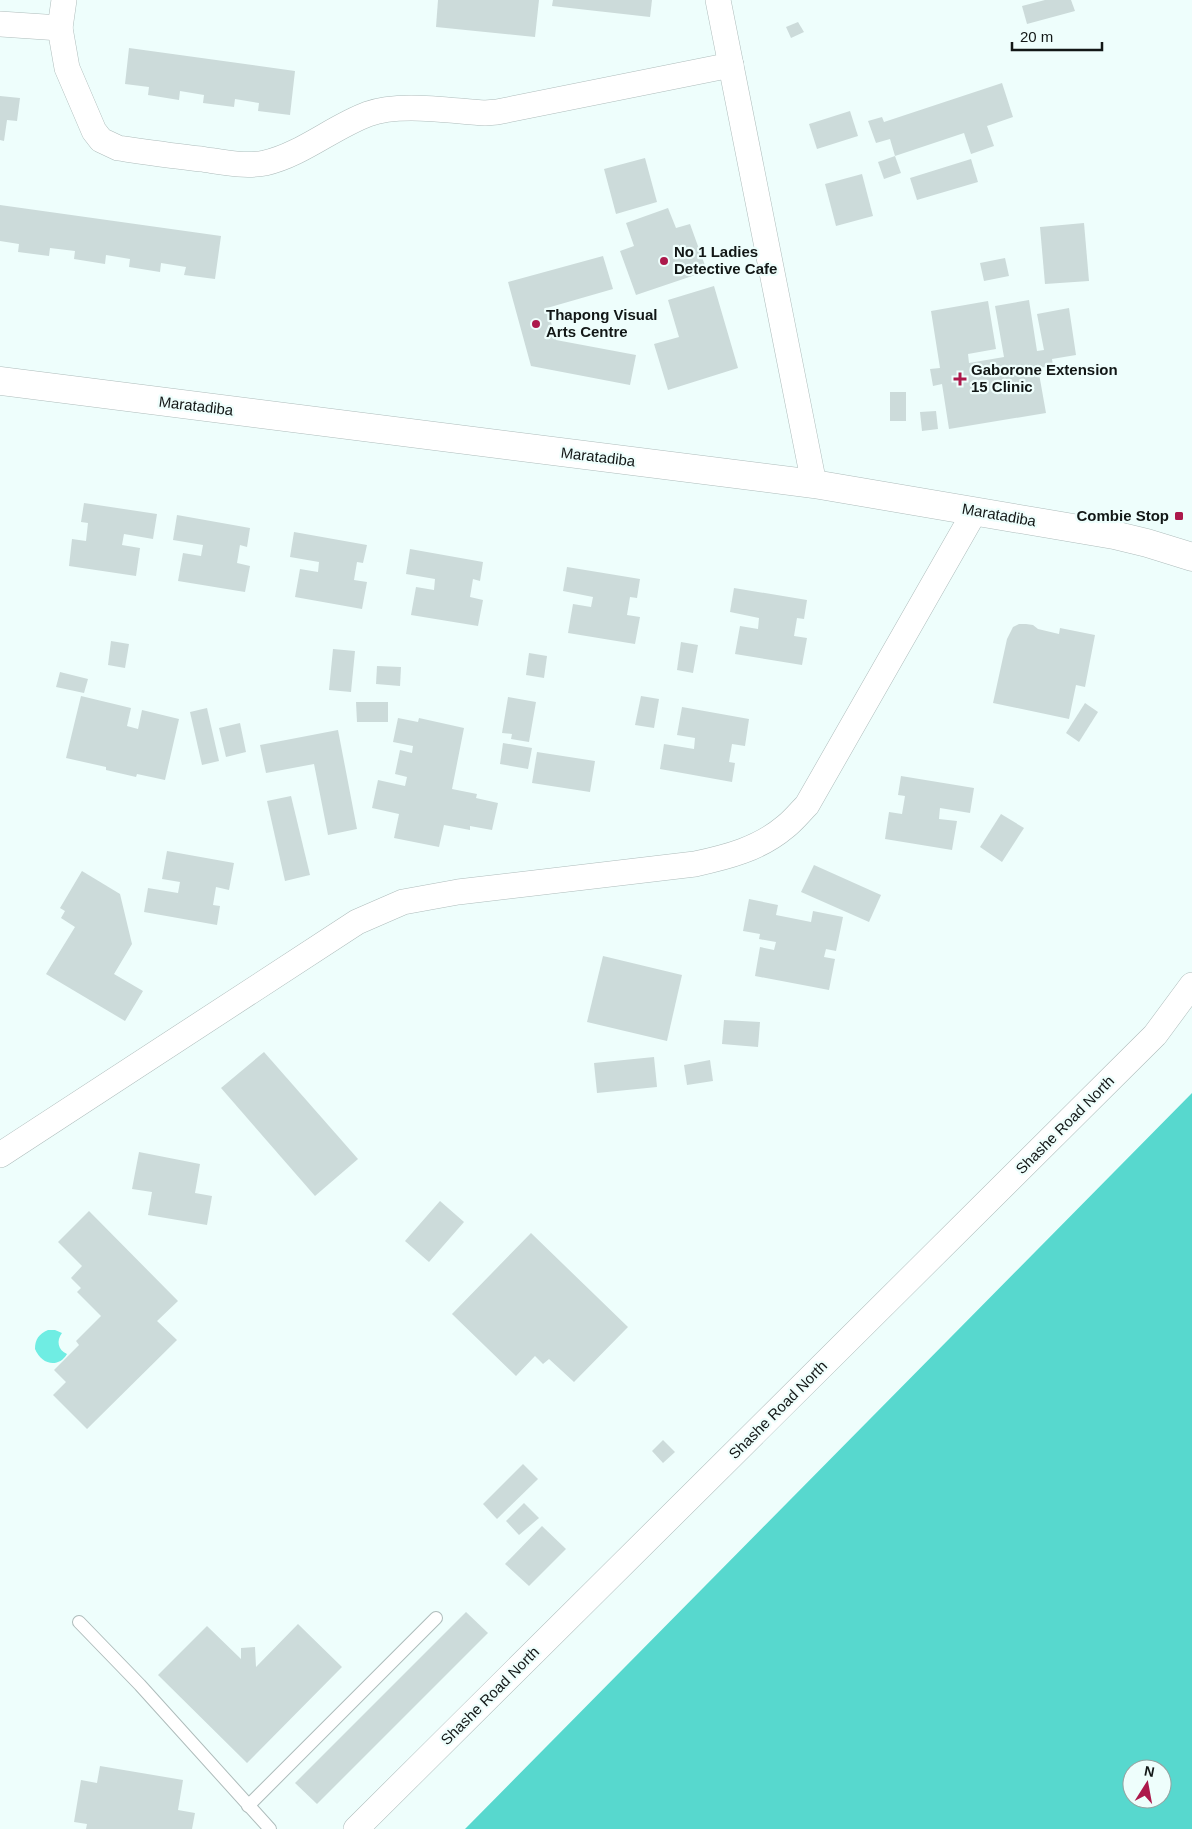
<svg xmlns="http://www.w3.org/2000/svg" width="1192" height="1829" font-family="Helvetica,sans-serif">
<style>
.forest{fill:#57d8ce;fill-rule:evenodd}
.water{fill:#6fede3}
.building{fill:#ccdbda}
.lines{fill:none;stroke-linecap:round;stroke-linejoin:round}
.lane-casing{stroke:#aebcbb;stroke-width:14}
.street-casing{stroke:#aebcbb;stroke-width:26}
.secondary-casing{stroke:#aebcbb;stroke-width:29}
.lane{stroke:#fff;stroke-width:12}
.street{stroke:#fff;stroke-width:25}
.secondary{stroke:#fff;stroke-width:28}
.poi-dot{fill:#ac194b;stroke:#eefefc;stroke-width:2}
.labels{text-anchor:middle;stroke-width:4.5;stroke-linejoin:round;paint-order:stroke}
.poi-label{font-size:15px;font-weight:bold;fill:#121716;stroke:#eefefc;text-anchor:start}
.street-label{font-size:15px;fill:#121716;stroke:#eefefc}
</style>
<rect width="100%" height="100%" fill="#eefefc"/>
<!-- forest -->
<path class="forest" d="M1192 1093V1829H465ZM1132 1769H1162V1799H1132Z"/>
<!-- water -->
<path class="water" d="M48 1330H55L62 1333C56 1341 58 1350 67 1354 58 1369 41 1364 35 1349 35 1339 39 1334 48 1330Z"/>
<!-- building -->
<g class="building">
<path d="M438 0H539L535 37 436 27Z"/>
<path d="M553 0H652L650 17 552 6Z"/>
<path d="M1045 0H1071L1075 11 1027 24 1022 6Z"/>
<path d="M798 22 804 32 791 38 786 27Z"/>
<path d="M129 48 295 71 290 115 258 111 259 103 235 99 234 107 203 103 204 95 180 91 179 100 148 95 149 87 125 84Z"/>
<path d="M1002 83 1013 117 987 126 994 146 971 154 964 133 895 156 890 139 876 143 868 121 882 117 884 122Z"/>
<path d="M0 96 20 98 17 121 7 120 4 141 0 140Z"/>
<path d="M850 111 858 136 817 149 809 124Z"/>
<path d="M895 156 901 173 884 179 878 162Z"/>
<path d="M645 158 657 202 616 214 604 169Z"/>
<path d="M971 159 978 182 917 200 910 178Z"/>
<path d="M862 174 873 216 836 226 825 184Z"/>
<path d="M0 205 221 236 215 279 184 275 186 267 161 263 160 272 129 267 130 259 106 255 105 264 74 259 75 251 50 248 49 256 18 252 19 244 0 241Z"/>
<path d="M668 208 676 228 690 224 707 271 636 295 620 251 634 246 626 223Z"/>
<path d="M1084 223 1089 281 1045 284 1040 227Z"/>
<path d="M603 256 613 289 547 308 556 340 636 355 630 385 531 366 508 282Z"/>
<path d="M1005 258 1009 276 984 281 980 263Z"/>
<path d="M714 286 738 368 668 390 654 344 679 337 668 300Z"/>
<path d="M1029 300 1037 351 1044 350 1037 314 1069 308 1076 355 1052 359 1053 366 1038 368 1046 413 949 429 942 384 933 386 930 369 940 368 931 311 988 301 996 349 968 354 969 363 1004 357 995 306Z"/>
<rect x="890" y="392" width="16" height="29"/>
<path d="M936 411 938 429 922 431 920 412Z"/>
<path d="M84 503 157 514 153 539 124 534 122 545 140 548 136 576 69 566 72 539 86 541 88 523 81 522Z"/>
<path d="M177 515 250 528 247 547 240 545 237 563 250 566 245 592 178 581 183 553 201 556 203 545 173 540Z"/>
<path d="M294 532 367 545 363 563 357 562 354 580 367 582 362 609 295 597 300 569 318 572 319 562 290 557Z"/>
<path d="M410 549 483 562 480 581 473 579 470 597 483 600 478 626 411 615 416 587 434 590 435 579 406 574Z"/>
<path d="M567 567 640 579 637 598 630 597 627 615 640 617 635 644 568 633 573 604 591 607 593 597 563 591Z"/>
<path d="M734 588 807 600 804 619 797 618 794 636 807 638 802 665 735 654 740 626 758 629 759 618 730 612Z"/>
<path d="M1019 624H1026L1033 625 1038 629 1059 634 1060 628 1095 635 1085 687 1076 685 1069 719 993 703 1007 639 1013 627Z"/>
<path d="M111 641 129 644 125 668 108 665Z"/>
<path d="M681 642 698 645 693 673 677 670Z"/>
<path d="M333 649 355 651 351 692 329 690Z"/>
<path d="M529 653 547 656 544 678 526 675Z"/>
<path d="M377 666 401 667 400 686 376 684Z"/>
<path d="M60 672 88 679 84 693 56 687Z"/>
<path d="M81 696 131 708 127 726 138 729 142 710 179 719 165 780 137 774 136 777 106 770V767L66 758Z"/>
<path d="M641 696 659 699 654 728 635 725Z"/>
<path d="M508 697 536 702 529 742 511 739 512 734 502 733Z"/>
<path d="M356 702H388V722H357Z"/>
<path d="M1085 703 1098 712 1079 742 1066 733Z"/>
<path d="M682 707 749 719 745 746 732 744 729 762 735 763 732 782 660 769 664 744 694 749 695 738 677 735Z"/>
<path d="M207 708 219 761 202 765 190 712Z"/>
<path d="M398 718 418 722 419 718 464 728 452 789 477 794 476 798 498 803 492 830 470 826V830L444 825 439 847 394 838 399 814 372 808 378 780 405 786 407 777 395 774 400 750 412 753 413 746 393 742Z"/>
<path d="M240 723 246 752 226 757 219 728Z"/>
<path d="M338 730 357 829 328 835 314 764 266 773 260 745Z"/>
<path d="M503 743 532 748 528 769 500 764Z"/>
<path d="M537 752 595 761 590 792 532 783Z"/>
<path d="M901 776 974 788 970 813 940 808 939 819 957 821 952 850 885 839 889 812 902 814 905 796 898 795Z"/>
<path d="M291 796 310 875 285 881 267 801Z"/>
<path d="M1001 814 1024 828 1002 862 980 847Z"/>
<path d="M167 851 234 863 229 890 216 887 213 905 220 906 217 925 144 912 148 888 178 893 180 882 162 879Z"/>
<path d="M814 865 881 895 869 922 801 892Z"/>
<path d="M82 871 120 894 132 944 114 974 143 991 125 1021 46 974 75 927 61 918 65 911 60 908Z"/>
<path d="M749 899 778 905 776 915 811 922 813 911 843 917 836 951 826 949 824 957 835 959 829 990 755 976 760 947 774 950 776 942 759 939 760 934 743 931Z"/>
<path d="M603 956 682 975 667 1041 587 1022Z"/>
<path d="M724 1020 760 1022 758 1047 722 1044Z"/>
<path d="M264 1052 358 1159 315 1196 221 1088Z"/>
<path d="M654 1057 657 1087 597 1093 594 1063Z"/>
<path d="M710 1060 713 1081 687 1085 684 1065Z"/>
<path d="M139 1152 200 1164 195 1193 212 1196 207 1225 148 1215 152 1192 132 1189Z"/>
<path d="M440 1201 464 1222 429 1262 405 1241Z"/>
<path d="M89 1211 178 1301 157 1321 177 1340 87 1429 53 1395 66 1382 54 1370 79 1345 76 1341 101 1316 77 1292 81 1288 71 1278 82 1266 58 1242Z"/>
<path d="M531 1233 628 1327 574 1382 549 1359 543 1364 535 1356 516 1376 452 1314Z"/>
<path d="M663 1440 675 1452 663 1463 652 1451Z"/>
<path d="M523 1464 538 1479 497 1519 483 1504Z"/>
<path d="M524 1503 539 1518 519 1535 506 1521Z"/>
<path d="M542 1526 566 1549 529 1586 505 1564Z"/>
<path d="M466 1612 488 1633 317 1804 295 1783Z"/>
<path d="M298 1624 342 1667 247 1763 158 1675 207 1626 241 1659V1648L255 1647 256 1667Z"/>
<path d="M100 1766 183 1780 178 1810 195 1813 192 1829H86L87 1824 74 1822 81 1780 97 1783Z"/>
</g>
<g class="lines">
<!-- lane casing -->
<g class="lane-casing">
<g id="lane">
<path d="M79 1622 140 1685 270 1829"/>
<path d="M248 1806 436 1618"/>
</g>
</g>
<!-- street casing -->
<g class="street-casing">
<g id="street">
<path d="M718 0 814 484"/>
<path d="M0 24 60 28 64 0"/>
<path d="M60 28 67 68 94 131 101 140 118 148C146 152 173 156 201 159 222 162 244 167 265 163 301 155 333 127 368 114 399 102 451 111 485 113L497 112 731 65"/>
<path d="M0 1155 357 922 403 902 458 892 695 864C727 857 759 849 785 827 793 821 800 812 807 805L975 511"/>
<path d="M356 1829 1155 1035 1192 985"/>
</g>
</g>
<!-- secondary casing -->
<g class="secondary-casing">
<path id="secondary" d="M0 381 814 484 1114 535 1147 543 1192 557"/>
</g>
<!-- lane -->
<use href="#lane" class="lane"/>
<!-- street -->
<use href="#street" class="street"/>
<!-- secondary -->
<use href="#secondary" class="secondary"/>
</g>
<!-- markers -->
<g class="poi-dot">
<circle cx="664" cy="261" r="5"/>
<circle cx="536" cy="324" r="5"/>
<path d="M957.5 371.5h5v5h5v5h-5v5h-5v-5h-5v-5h5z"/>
<rect x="1174" y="511" width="10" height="10" rx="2.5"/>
</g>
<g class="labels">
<!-- poi labels -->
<g class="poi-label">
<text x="674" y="257">No 1 Ladies<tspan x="674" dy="17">Detective Cafe</tspan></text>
<text x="546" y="320">Thapong Visual<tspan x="546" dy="17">Arts Centre</tspan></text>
<text x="971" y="375">Gaborone Extension<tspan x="971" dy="17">15 Clinic</tspan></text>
<text x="1169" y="521" text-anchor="end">Combie Stop</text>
</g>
<!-- street labels -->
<g class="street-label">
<text transform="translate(196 406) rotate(7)" y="5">Maratadiba</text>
<text transform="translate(598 457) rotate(7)" y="5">Maratadiba</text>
<text transform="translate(999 515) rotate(10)" y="5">Maratadiba</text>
<text transform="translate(1065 1125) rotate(-45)" y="5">Shashe Road North</text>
<text transform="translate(778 1410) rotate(-45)" y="5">Shashe Road North</text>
<text transform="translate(490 1696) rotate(-45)" y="5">Shashe Road North</text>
</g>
</g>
<!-- north arrow -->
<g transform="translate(1147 1784) rotate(11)"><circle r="24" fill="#eefefc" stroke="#96a2a0"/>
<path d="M0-4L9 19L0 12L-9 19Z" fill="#ac194b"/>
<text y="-8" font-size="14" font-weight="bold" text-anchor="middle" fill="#121716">N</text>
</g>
<!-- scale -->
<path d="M1012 42v8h90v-8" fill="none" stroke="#121716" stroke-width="2.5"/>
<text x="1020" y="42" font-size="15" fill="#121716" stroke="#eefefc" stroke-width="4" paint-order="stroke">20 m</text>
</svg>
